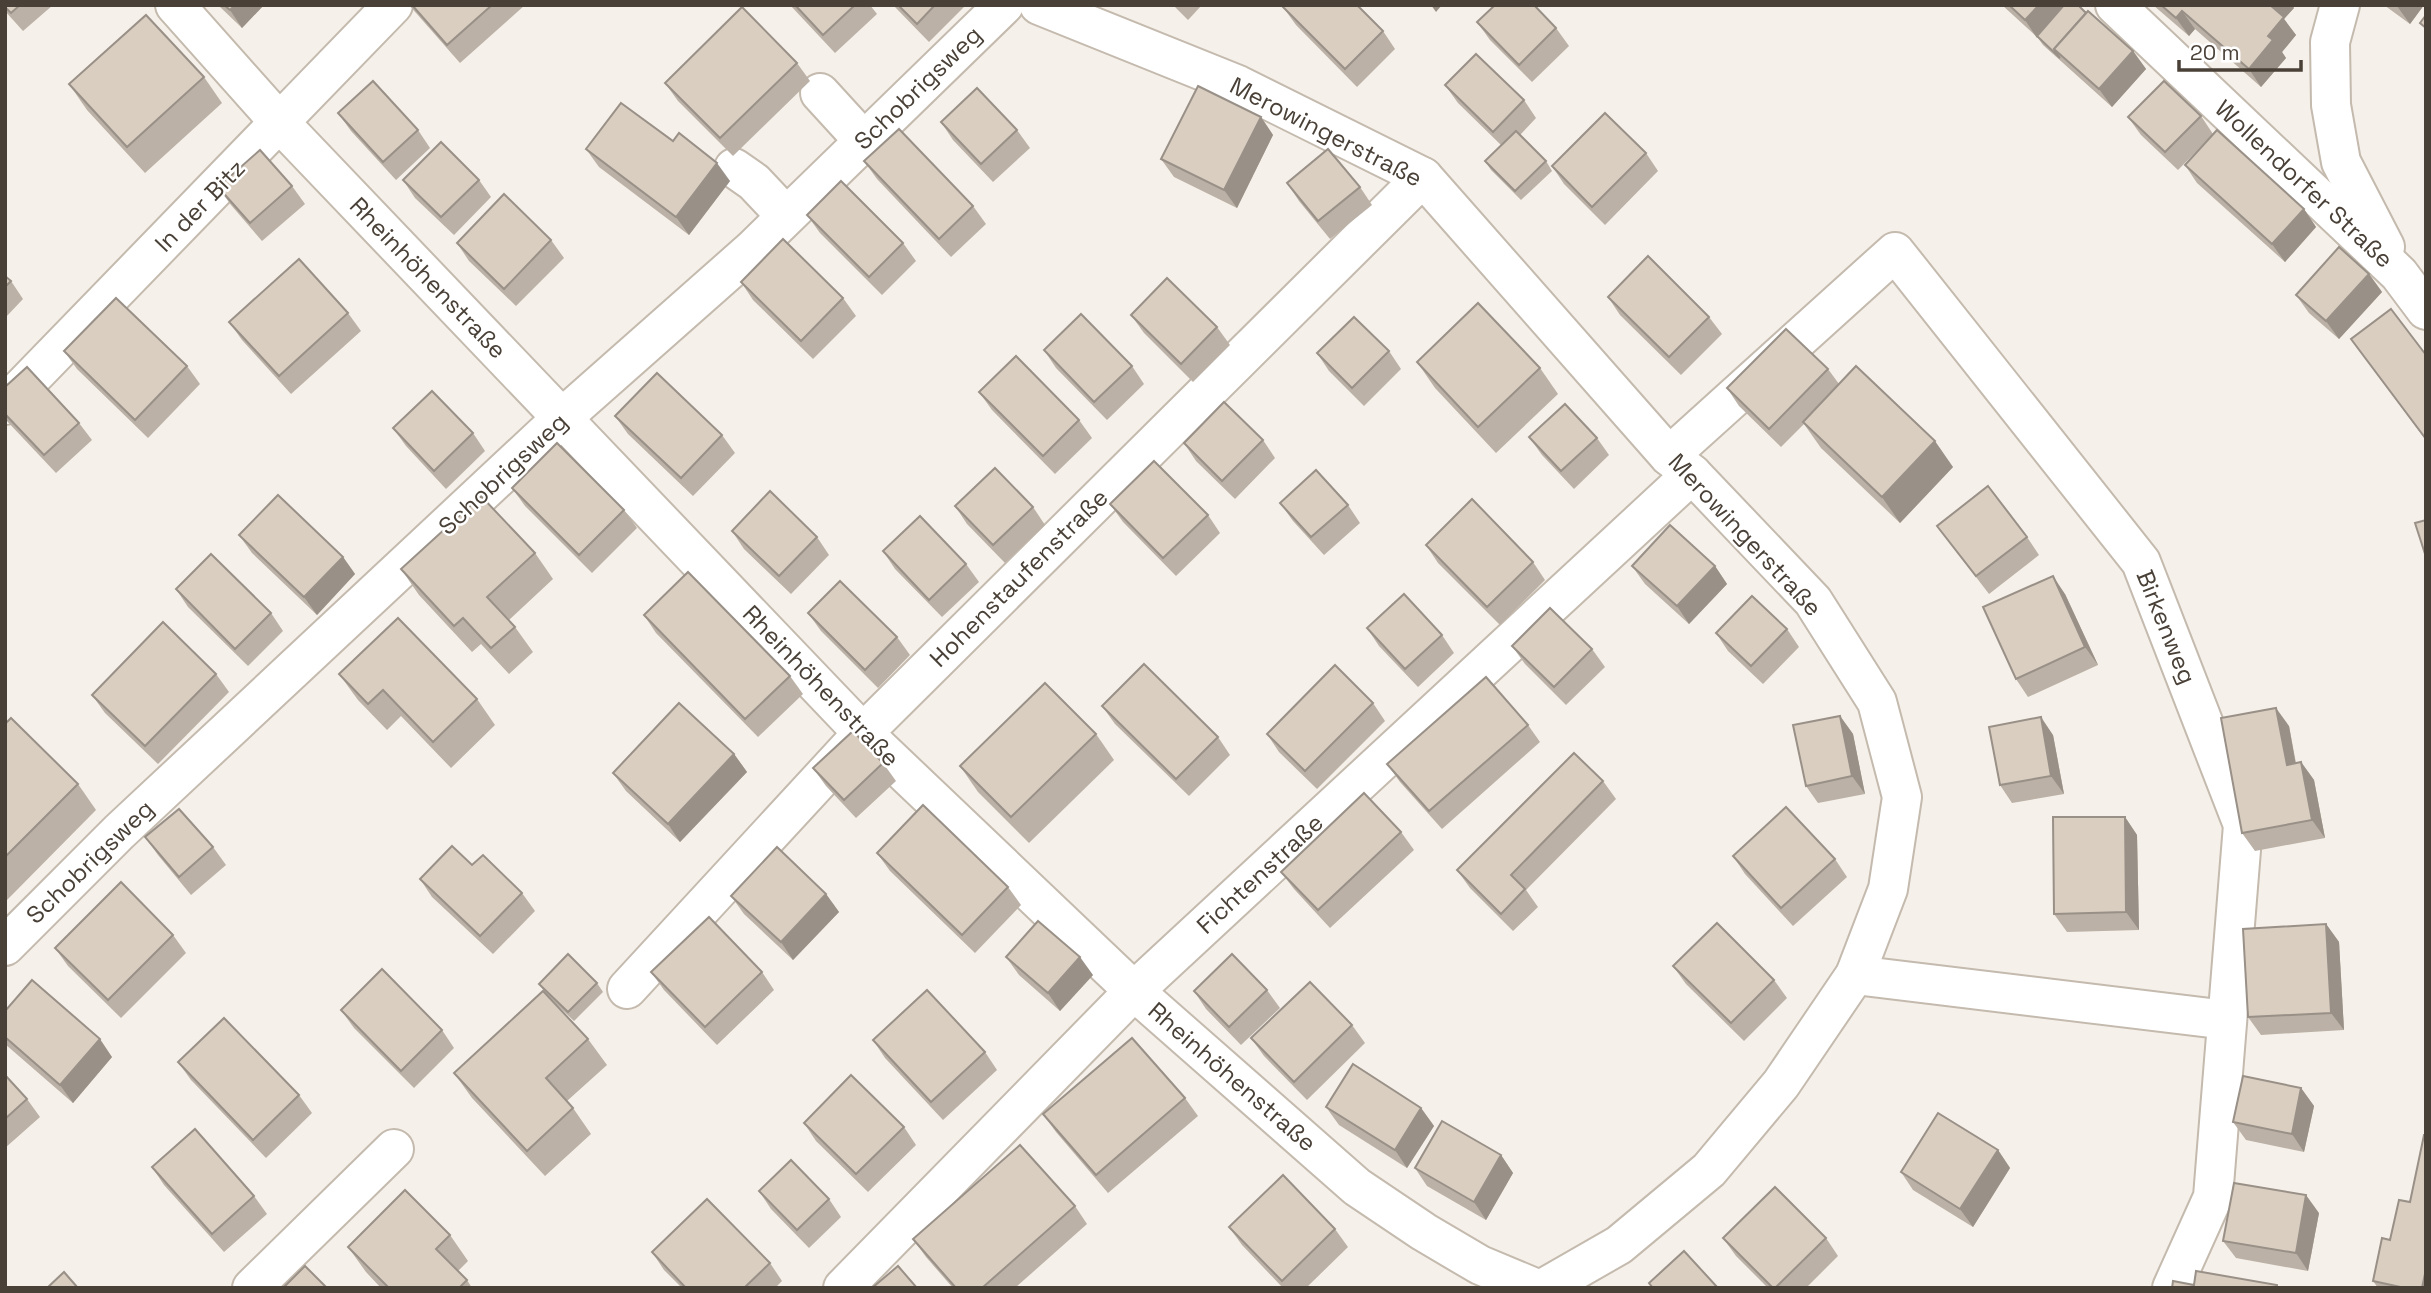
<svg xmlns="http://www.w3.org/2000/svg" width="2431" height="1293" font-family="'Space Grotesk',sans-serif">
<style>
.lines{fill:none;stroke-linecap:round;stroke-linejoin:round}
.minor-casing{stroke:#c4baae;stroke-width:42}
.minor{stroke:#fff;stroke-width:38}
.wall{fill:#bbb1a6}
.shaded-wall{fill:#999087}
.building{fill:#dacec1;stroke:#999087;stroke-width:2}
.labels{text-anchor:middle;stroke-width:5;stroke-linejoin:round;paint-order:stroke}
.street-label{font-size:24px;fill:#494037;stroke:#fff}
</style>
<rect width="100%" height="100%" fill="#f5f0e9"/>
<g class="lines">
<!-- minor casing -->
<g class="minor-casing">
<g id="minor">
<path d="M175 5 280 123 863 733 1134 991 1357 1187 1424 1232 1480 1265 1535 1288"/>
<path d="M1039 5 1238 85 1423 177 1669 456 1692 474 1813 601 1877 702 1902 797 1888 889 1855 975 1781 1084 1709 1170 1619 1245 1544 1288"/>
<path d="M2115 5 2399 274 2426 310"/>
<path d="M2340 5 2330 42 2331 105 2341 162 2385 247"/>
<path d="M820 93 863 140"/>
<path d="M734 168 754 182 786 216"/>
<path d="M5 405 393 5"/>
<path d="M1669 456 1895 252 2141 562 2243 825 2213 1197 2172 1288"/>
<path d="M5 946 119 832 562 418 752 250 1004 5"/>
<path d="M1855 975 2227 1020"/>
<path d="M627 989 863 733 1423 177"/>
<path d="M252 1288 394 1149"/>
<path d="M843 1288 1134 991 1692 474"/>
</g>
</g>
<!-- minor -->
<use href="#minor" class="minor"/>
</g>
<!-- wall -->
<g class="wall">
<path d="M5 5H53L23 31 5 11Z"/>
<path d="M218 5H264L242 28Z"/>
<path d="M409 5H525L460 63Z"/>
<path d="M790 5H870L877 14 835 53Z"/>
<path d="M893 5H966L929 42Z"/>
<path d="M1173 5H1202L1188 20Z"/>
<path d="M2002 5H2078L2133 51 2146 69 2112 107 2043 45 2038 38Z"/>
<path d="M2153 5H2292L2294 8 2284 19 2296 35 2282 52 2286 58 2261 87 2195 29 2189 36Z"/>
<path d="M2384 5H2424L2410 24Z"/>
<path d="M1283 7 1383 31 1395 49 1357 87 1296 25Z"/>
<path d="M1477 22 1556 28 1569 46 1532 82 1490 40Z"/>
<path d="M797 63 810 81 733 156 678 101 665 83Z"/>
<path d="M204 77 222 103 145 173 87 110 69 84Z"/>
<path d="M1445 85 1524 100 1536 118 1520 135 1546 161 1552 171 1521 200 1491 170 1485 161 1501 145 1458 103Z"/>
<path d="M338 113 418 130 430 148 396 180 351 131Z"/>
<path d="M2201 116 2213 134 2178 170 2141 135 2128 117Z"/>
<path d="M1261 117 1273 135 1237 208 1174 177 1161 159Z"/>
<path d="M941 122 1017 130 1030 148 993 182 953 140Z"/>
<path d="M673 141 730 181 689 235 599 167 586 149Z"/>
<path d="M1646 153 1658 171 1605 225 1564 184 1552 166Z"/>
<path d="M864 161 973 206 986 224 951 257 877 179Z"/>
<path d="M2185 165 2304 209 2316 227 2285 262 2197 183Z"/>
<path d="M403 180H479L491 197 454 235 415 198Z"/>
<path d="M1287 183 1360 187 1372 205 1330 239 1299 201Z"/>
<path d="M292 186 305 204 262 241 231 205 218 187Z"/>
<path d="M807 215 903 243 916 261 882 295 820 233Z"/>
<path d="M551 240 564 258 516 306 469 261 457 243Z"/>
<path d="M2369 274 2382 292 2339 339 2309 313 2296 295Z"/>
<path d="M5 276 11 281 23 299 5 318Z"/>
<path d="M741 282 843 298 856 316 813 359 753 300Z"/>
<path d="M1608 297 1709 317 1722 334 1681 375 1620 315Z"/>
<path d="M348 313 361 331 291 394 242 340 229 322Z"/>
<path d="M1131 315 1217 327 1230 345 1193 382 1144 333Z"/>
<path d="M2351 339 2426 355V440L2364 357Z"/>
<path d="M1044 350 1132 366 1144 384 1107 420 1056 368Z"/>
<path d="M64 351 187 366 200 384 148 438 77 369Z"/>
<path d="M1389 351 1401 369 1364 406 1329 371 1317 353Z"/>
<path d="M1417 362 1540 368 1558 394 1496 453 1435 388Z"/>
<path d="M1828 369 1839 384 1953 467 1900 523 1821 448 1804 424 1781 447 1739 406 1727 388Z"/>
<path d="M5 387 79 423 92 440 56 473 5 419Z"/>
<path d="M979 392 1079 420 1092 438 1055 474 992 410Z"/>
<path d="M615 416 722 435 735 453 693 496 628 434Z"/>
<path d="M393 428 473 433 485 451 446 489 406 446Z"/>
<path d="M1529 437 1597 438 1609 455 1574 489 1542 455Z"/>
<path d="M1263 440 1275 458 1235 499 1196 461 1184 443Z"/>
<path d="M512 488 624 510 637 528 592 573 525 506Z"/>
<path d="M1280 503 1348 505 1360 523 1324 555 1293 521Z"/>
<path d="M1110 504 1208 515 1220 533 1176 576 1123 522Z"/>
<path d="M955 506 1033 507 1045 525 1005 563 967 524Z"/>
<path d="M1937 526 2027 537 2039 555 1989 594Z"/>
<path d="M732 531 817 537 829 555 791 594 744 549Z"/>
<path d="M239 535 343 557 355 574 317 615 252 553Z"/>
<path d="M1426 545 1533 562 1545 580 1500 625 1438 563Z"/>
<path d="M883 551 966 564 979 582 942 617 895 569Z"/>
<path d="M535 553 553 579 509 620 515 627 533 652 509 674 481 644 472 652 419 595 401 569Z"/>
<path d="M1632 566H1715L1727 584 1689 624 1645 584Z"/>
<path d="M176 589 271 613 283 631 248 666 188 607Z"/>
<path d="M2065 594 2098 665 2028 697 2016 679Z"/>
<path d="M808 613 897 637 910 655 878 688 821 631Z"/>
<path d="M644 615 790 676 803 694 758 737 656 633Z"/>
<path d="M1367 628 1442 635 1454 653 1418 687 1379 646Z"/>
<path d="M1787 629 1799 647 1763 684 1728 651 1716 633Z"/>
<path d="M1512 646 1592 649 1605 667 1566 705 1525 664Z"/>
<path d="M216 674 229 692 158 764 105 713 92 695Z"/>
<path d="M339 674 477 699 495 725 451 768 401 716 387 730 358 700Z"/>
<path d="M1373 703 1385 721 1317 789 1279 752 1267 734Z"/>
<path d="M1102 706 1218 737 1230 755 1189 796 1115 724Z"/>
<path d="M1840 716 1853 734 1865 794 1818 803 1806 786Z"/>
<path d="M5 724 78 784 96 810 5 902Z"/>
<path d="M1528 725 1540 742 1442 829 1400 782 1387 764Z"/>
<path d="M2289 726 2296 763 2301 762 2314 780 2325 838 2255 851 2242 833Z"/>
<path d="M1096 734 1114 760 1029 843 978 792 960 766Z"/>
<path d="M2053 735 2064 794 2012 803 2000 785Z"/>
<path d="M734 754 747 772 680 842 626 791 613 773Z"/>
<path d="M883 763 896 781 856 818 826 786 813 768Z"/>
<path d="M1603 781 1616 799 1526 890 1538 907 1513 931 1470 888 1457 870Z"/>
<path d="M2125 817 2137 835 2139 930 2067 932 2054 914Z"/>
<path d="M1401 832 1414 850 1330 928 1294 889 1281 872Z"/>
<path d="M145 837 213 847 226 865 191 895 158 855Z"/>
<path d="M877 853 1008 887 1021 905 975 953 890 871Z"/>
<path d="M1733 856 1835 859 1847 877 1793 926 1745 874Z"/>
<path d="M420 879 522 893 535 911 493 954 432 897Z"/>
<path d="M826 894 839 912 793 960 744 914 731 896Z"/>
<path d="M2326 924 2339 942 2344 1030 2261 1035 2248 1017Z"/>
<path d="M173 935 186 953 121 1018 68 966 55 948Z"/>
<path d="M1006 957 1093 975 1060 1011 1019 975Z"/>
<path d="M1673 966 1774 980 1787 998 1744 1041 1686 984Z"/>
<path d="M651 972H762L774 990 717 1045 664 990Z"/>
<path d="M597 983 603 992 574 1021 550 998 588 1039 607 1065 567 1101 573 1108 591 1134 545 1176 472 1098 454 1073 544 991 539 984Z"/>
<path d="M1267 990 1280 1008 1241 1045 1206 1009 1194 991Z"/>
<path d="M341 1010 442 1030 454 1048 414 1088 354 1028Z"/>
<path d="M5 1011 112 1057 73 1103 5 1044Z"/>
<path d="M1352 1025 1365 1043 1307 1100 1264 1056 1251 1038Z"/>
<path d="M873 1040 985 1052 997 1070 943 1120 885 1058Z"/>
<path d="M178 1062 299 1095 312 1113 266 1158 191 1080Z"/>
<path d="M5 1075 27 1099 40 1117 5 1148Z"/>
<path d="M2301 1088 2314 1106 2304 1152 2246 1140 2233 1122Z"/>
<path d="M1185 1098 1198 1116 1108 1193 1056 1132 1043 1114Z"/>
<path d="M1326 1107 1421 1108 1434 1126 1407 1168 1339 1125Z"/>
<path d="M804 1123 904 1127 916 1145 868 1192 816 1141Z"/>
<path d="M1998 1150 2010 1168 1973 1227 1913 1190 1901 1172Z"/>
<path d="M1501 1155 1513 1173 1486 1220 1427 1186 1415 1168Z"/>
<path d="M152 1167 254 1196 267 1214 224 1252 164 1185Z"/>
<path d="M759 1191 829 1199 841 1217 809 1248 771 1209Z"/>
<path d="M2410 1202 2426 1288H2378L2373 1281 2390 1240Z"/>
<path d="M1075 1206 1087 1224 1015 1288H953L926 1257 913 1239Z"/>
<path d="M2319 1213 2308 1271 2236 1258 2223 1241Z"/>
<path d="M1229 1227 1335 1229 1348 1247 1306 1288H1283L1242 1245Z"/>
<path d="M450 1235 468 1261 458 1271 467 1280 472 1288H381L366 1272 348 1247Z"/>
<path d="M1723 1238H1826L1838 1256 1806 1288H1768L1736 1256Z"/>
<path d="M652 1252 770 1263 782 1281 775 1288H682L664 1270Z"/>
</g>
<!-- shaded-wall -->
<g class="shaded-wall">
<path d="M235 5H264L242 28 230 10Z"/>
<path d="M1431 5H1442L1436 12Z"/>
<path d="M2039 5H2068L2037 38 2025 20Z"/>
<path d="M2269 5H2292L2294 8 2284 19 2296 35 2282 52 2286 58 2261 87 2249 69 2268 36Z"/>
<path d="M2398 5H2424L2410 24 2397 6Z"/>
<path d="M2182 11 2195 29 2189 36 2176 18Z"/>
<path d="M2133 51 2146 69 2112 107 2099 89Z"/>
<path d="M1261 117 1273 135 1237 208 1224 190Z"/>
<path d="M717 163 730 181 689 235 676 217Z"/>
<path d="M2304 209 2316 227 2285 262 2272 244Z"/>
<path d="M2369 274 2382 292 2339 339 2326 321Z"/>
<path d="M1935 441 1953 467 1900 523 1882 497Z"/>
<path d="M343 557 355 574 317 615 304 597Z"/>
<path d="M1715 566 1727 584 1689 624 1677 606Z"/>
<path d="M2053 576 2065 594 2098 665 2085 647Z"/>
<path d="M2276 708 2289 726 2299 783 2287 765Z"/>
<path d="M1840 716 1853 734 1865 794 1852 776Z"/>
<path d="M2041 717 2053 735 2064 794 2051 776Z"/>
<path d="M734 754 747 772 680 842 668 824Z"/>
<path d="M2301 762 2314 780 2325 838 2312 820Z"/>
<path d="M2125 817 2137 835 2139 930 2126 912Z"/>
<path d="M826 894 839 912 793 960 781 942Z"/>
<path d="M2326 924 2339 942 2344 1030 2331 1013Z"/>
<path d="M1080 957 1093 975 1060 1011 1048 993Z"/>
<path d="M100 1039 112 1057 73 1103 60 1085Z"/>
<path d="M2301 1088 2314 1106 2304 1152 2292 1134Z"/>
<path d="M1421 1108 1434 1126 1407 1168 1395 1150Z"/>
<path d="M1998 1150 2010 1168 1973 1227 1960 1209Z"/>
<path d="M1501 1155 1513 1173 1486 1220 1474 1202Z"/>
<path d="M2306 1195 2319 1213 2308 1271 2296 1253Z"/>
<path d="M2426 1269V1288H2422Z"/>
</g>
<!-- building -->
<g class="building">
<path d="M5 5H20L11 13 5 7Z"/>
<path d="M224 5H235L230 10Z"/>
<path d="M412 5H492L447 45Z"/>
<path d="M795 5H855L823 35Z"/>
<path d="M898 5H935L917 24Z"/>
<path d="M1285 5H1357L1383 31 1345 69 1283 7Z"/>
<path d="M1495 5H1534L1556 28 1519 65 1477 22Z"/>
<path d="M2009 5H2039L2025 20Z"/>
<path d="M2064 5H2078L2086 13 2054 49 2060 58 2037 36Z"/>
<path d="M2161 5H2270L2284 17 2268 36 2273 40 2249 69 2182 11 2176 18Z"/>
<path d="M742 7 797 63 720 138 665 83Z"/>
<path d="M2088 11 2133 51 2099 89 2054 49Z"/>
<path d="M146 15 204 77 127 147 69 84Z"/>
<path d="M2426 15V28L2420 23Z"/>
<path d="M1476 54 1524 100 1493 132 1445 85Z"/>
<path d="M373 81 418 130 383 162 338 113Z"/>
<path d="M2164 81 2201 116 2165 152 2128 117Z"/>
<path d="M1198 86 1261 117 1224 190 1161 159Z"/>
<path d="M977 88 1017 130 981 164 941 122Z"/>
<path d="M621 103 673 141 679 133 717 163 676 217 586 149Z"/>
<path d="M1605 113 1646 153 1592 207 1552 166Z"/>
<path d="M899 129 973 206 939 239 864 161Z"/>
<path d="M2217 130 2304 209 2272 244 2185 165Z"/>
<path d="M1516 131 1546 161 1515 191 1485 161Z"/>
<path d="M441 142 479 180 441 217 403 180Z"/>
<path d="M1328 149 1360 187 1318 221 1287 183Z"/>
<path d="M260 150 292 186 250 223 218 187Z"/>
<path d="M841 181 903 243 869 277 807 215Z"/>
<path d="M504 194 551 240 504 289 457 243Z"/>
<path d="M783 239 843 298 801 341 741 282Z"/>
<path d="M2339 247 2369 274 2326 321 2296 295Z"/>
<path d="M1648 256 1709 317 1669 357 1608 297Z"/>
<path d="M299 259 348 313 279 376 229 322Z"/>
<path d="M5 276 11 281 5 287Z"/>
<path d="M1167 278 1217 327 1181 364 1131 315Z"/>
<path d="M116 298 187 366 135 420 64 351Z"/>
<path d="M1478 303 1540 368 1478 427 1417 362Z"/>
<path d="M2391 309 2426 355V439L2351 339Z"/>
<path d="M1081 314 1132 366 1094 402 1044 350Z"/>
<path d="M1354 317 1389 351 1352 388 1317 353Z"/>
<path d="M1786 329 1828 369 1769 429 1727 388Z"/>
<path d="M1016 356 1079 420 1043 456 979 392Z"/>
<path d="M1856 366 1935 441 1882 497 1803 422Z"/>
<path d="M27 367 79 423 44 455 5 414V387Z"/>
<path d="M657 373 722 435 681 478 615 416Z"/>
<path d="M432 391 473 433 434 471 393 428Z"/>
<path d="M1224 402 1263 440 1222 481 1184 443Z"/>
<path d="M1565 404 1597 438 1561 471 1529 437Z"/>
<path d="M557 443 624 510 579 555 512 488Z"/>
<path d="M1154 461 1208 515 1163 558 1110 504Z"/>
<path d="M995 468 1033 507 993 545 955 506Z"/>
<path d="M1316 470 1348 505 1311 537 1280 503Z"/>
<path d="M1988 486 2027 537 1976 576 1937 526Z"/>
<path d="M770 491 817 537 779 576 732 531Z"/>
<path d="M278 495 343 557 304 597 239 535Z"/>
<path d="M481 496 535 553 487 597 515 627 491 648 463 618 454 626 401 569Z"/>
<path d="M1472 499 1533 562 1487 607 1426 545Z"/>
<path d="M920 516 966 564 929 600 883 551Z"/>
<path d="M2426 520V557L2415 523Z"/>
<path d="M1670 525 1715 566 1677 606 1632 566Z"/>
<path d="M211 554 271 613 235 649 176 589Z"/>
<path d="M688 572 790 676 745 719 644 615Z"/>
<path d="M2053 576 2085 647 2016 679 1983 607Z"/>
<path d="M840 581 897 637 865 670 808 613Z"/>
<path d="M1404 594 1442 635 1405 669 1367 628Z"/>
<path d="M1752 596 1787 629 1751 666 1716 633Z"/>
<path d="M1550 608 1592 649 1554 687 1512 646Z"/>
<path d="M398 618 477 699 433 742 383 690 368 704 339 674Z"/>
<path d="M163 622 216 674 145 746 92 695Z"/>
<path d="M1144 664 1218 737 1176 779 1102 706Z"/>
<path d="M1335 665 1373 703 1305 771 1267 734Z"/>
<path d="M1486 677 1528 725 1429 811 1387 764Z"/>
<path d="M1045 683 1096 734 1011 817 960 766Z"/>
<path d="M679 703 734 754 668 824 613 773Z"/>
<path d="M2276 708 2287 765 2301 762 2312 820 2242 833 2221 718Z"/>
<path d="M1840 716 1852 776 1806 786 1793 725Z"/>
<path d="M2041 717 2051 776 2000 785 1989 727Z"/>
<path d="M11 718 78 784 5 857V724Z"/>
<path d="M853 731 883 763 844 800 813 768Z"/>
<path d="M1574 753 1603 781 1511 875 1525 889 1501 914 1457 870Z"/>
<path d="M1364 793 1401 832 1318 910 1281 872Z"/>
<path d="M923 805 1008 887 962 935 877 853Z"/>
<path d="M1786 807 1835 859 1781 908 1733 856Z"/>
<path d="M179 809 213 847 179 877 145 837Z"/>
<path d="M2053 817H2125L2126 912 2054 914Z"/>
<path d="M452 846 472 865 483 855 522 893 480 936 420 879Z"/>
<path d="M777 847 826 894 781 942 731 896Z"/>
<path d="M121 882 173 935 108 1000 55 948Z"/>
<path d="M709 917 762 972 705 1027 651 972Z"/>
<path d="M1038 921 1080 957 1048 993 1006 957Z"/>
<path d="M1717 923 1774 980 1731 1023 1673 966Z"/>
<path d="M2326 924 2331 1013 2248 1017 2243 929Z"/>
<path d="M568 954 597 983 568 1012 539 984Z"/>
<path d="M1232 954 1267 990 1229 1027 1194 991Z"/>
<path d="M382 969 442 1030 401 1071 341 1010Z"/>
<path d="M32 980 100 1039 60 1085 5 1037V1011Z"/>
<path d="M1310 982 1352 1025 1294 1082 1251 1038Z"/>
<path d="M927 990 985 1052 931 1102 873 1040Z"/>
<path d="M543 991 588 1039 546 1078 573 1108 527 1151 454 1073Z"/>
<path d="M224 1018 299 1095 253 1140 178 1062Z"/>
<path d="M1132 1038 1185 1098 1096 1175 1043 1114Z"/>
<path d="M1353 1064 1421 1108 1395 1150 1326 1107Z"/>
<path d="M5 1075 27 1099 5 1119Z"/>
<path d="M851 1075 904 1127 856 1174 804 1123Z"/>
<path d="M2243 1076 2301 1088 2292 1134 2233 1122Z"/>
<path d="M1938 1113 1998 1150 1960 1209 1901 1172Z"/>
<path d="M1442 1121 1501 1155 1474 1202 1415 1168Z"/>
<path d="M195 1129 254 1196 212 1234 152 1167Z"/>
<path d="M2424 1135H2426V1269L2422 1288H2405L2373 1281 2382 1238 2390 1240 2399 1200 2410 1202Z"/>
<path d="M1020 1145 1075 1206 982 1288H956L913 1239Z"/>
<path d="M791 1160 829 1199 797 1230 759 1191Z"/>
<path d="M1283 1175 1335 1229 1282 1281 1229 1227Z"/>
<path d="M2234 1183 2306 1195 2296 1253 2223 1241Z"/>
<path d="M1775 1187 1826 1238 1775 1288H1773L1723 1238Z"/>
<path d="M405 1190 450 1235 436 1249 467 1280 459 1288H389L348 1247Z"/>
<path d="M707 1199 770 1263 744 1288H686L652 1252Z"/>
<path d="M1684 1251 1718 1288H1653L1649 1283Z"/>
<path d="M305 1266 327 1288H283Z"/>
<path d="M898 1266 917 1288H872Z"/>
<path d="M2196 1271 2277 1285V1288H2172L2173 1281 2194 1285Z"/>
<path d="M64 1272 78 1288H47Z"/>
</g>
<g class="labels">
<!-- street labels -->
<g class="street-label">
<text transform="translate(918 88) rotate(-44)" y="8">Schobrigsweg</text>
<text transform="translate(1326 132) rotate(27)" y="8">Merowingerstraße</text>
<text transform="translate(2304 184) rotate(43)" y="8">Wollendorfer Straße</text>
<text transform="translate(200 206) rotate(-46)" y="8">In der Bitz</text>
<text transform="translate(428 278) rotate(46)" y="8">Rheinhöhenstraße</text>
<text transform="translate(503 474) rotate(-43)" y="8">Schobrigsweg</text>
<text transform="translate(1745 535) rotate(47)" y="8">Merowingerstraße</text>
<text transform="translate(1019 578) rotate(-45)" y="8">Hohenstaufenstraße</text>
<text transform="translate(2166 627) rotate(68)" y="8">Birkenweg</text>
<text transform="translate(821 686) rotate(46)" y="8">Rheinhöhenstraße</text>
<text transform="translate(90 862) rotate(-44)" y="8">Schobrigsweg</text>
<text transform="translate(1260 874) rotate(-43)" y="8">Fichtenstraße</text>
<text transform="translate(1232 1077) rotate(41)" y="8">Rheinhöhenstraße</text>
</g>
</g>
<!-- border -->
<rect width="2431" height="1293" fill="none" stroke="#494037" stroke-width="14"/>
<!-- scale -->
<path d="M2179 60v10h122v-10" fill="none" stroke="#494037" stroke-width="3.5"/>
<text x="2190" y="60" font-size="21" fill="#494037" stroke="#ffffff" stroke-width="5" paint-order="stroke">20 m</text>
</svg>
